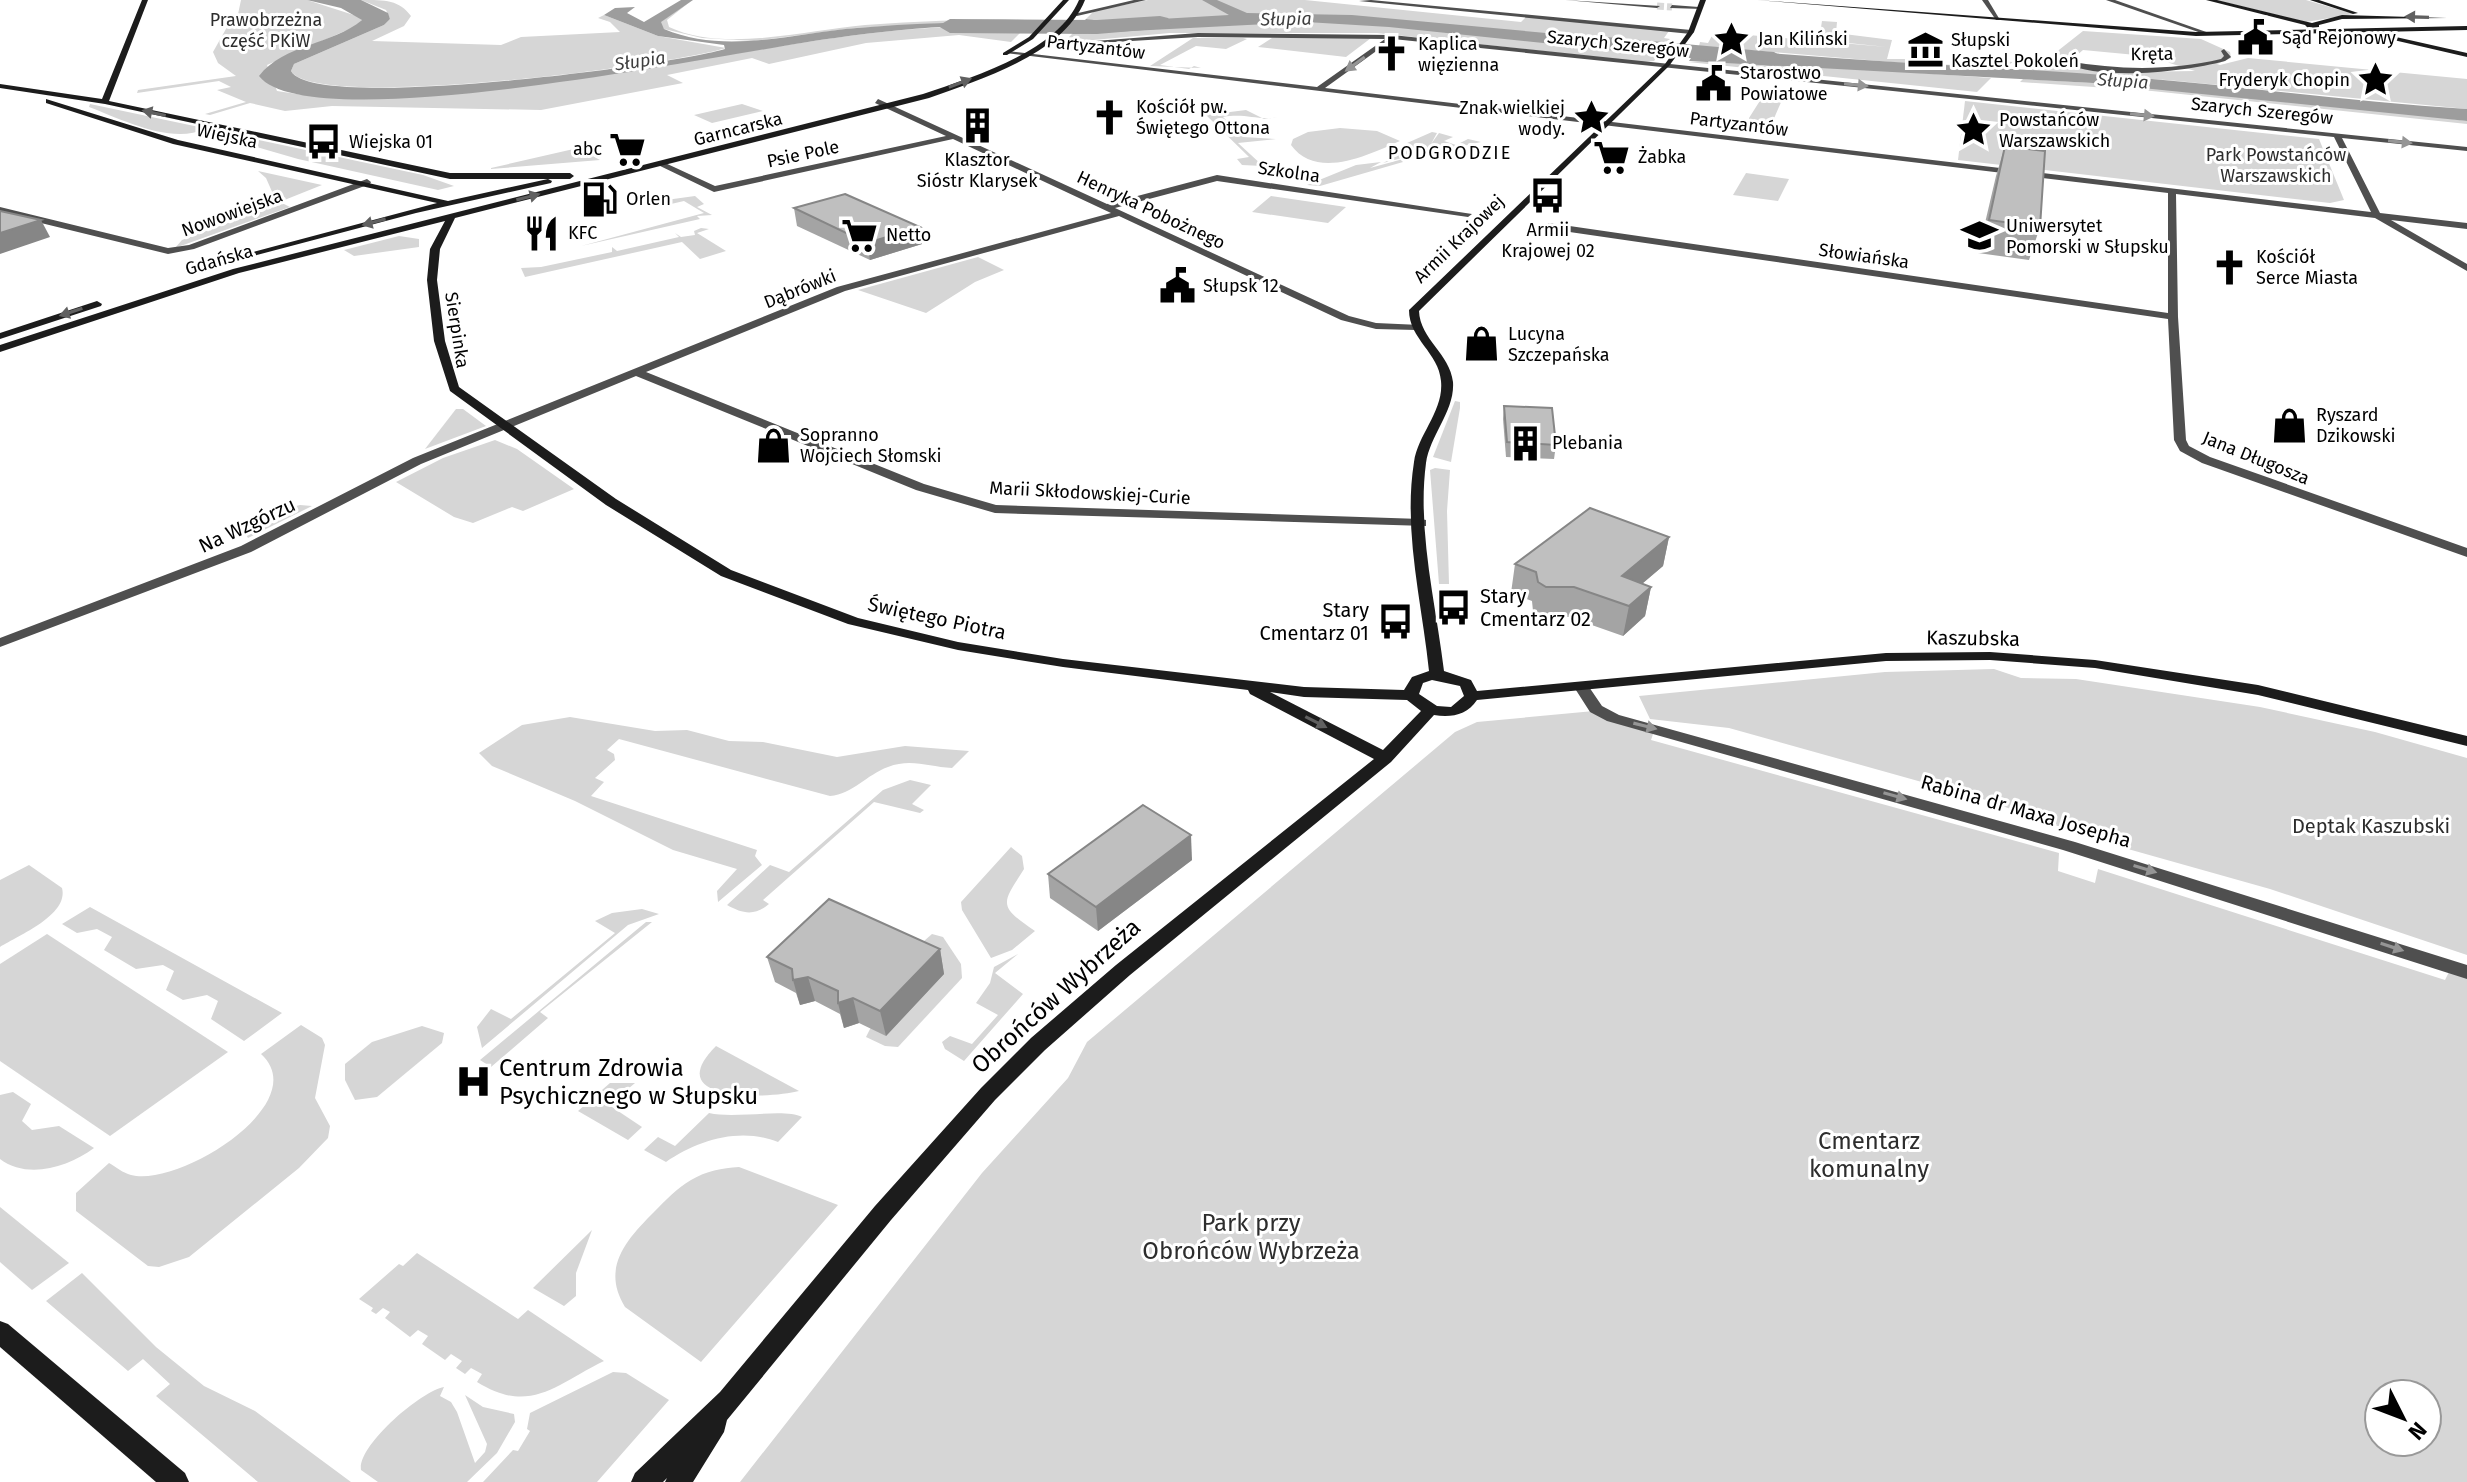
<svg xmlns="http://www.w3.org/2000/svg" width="2467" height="1482" font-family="'Fira Sans',sans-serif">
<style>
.green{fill:#d6d6d6;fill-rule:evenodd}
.water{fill:#9d9d9d}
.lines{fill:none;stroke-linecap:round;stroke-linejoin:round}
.river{fill:#9d9d9d;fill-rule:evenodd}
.street-tunnel{stroke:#d9d9d9;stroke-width:7;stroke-dasharray:7 3;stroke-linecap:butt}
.street{fill:#4f4f4f;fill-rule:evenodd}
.secondary{fill:#1c1c1c;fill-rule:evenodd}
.wall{fill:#a4a4a4}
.shaded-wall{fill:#868686}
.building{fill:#bfbfbf;stroke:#868686;stroke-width:2}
.oneway{fill:#606060}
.oneway2{fill:#959595}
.labels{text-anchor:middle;stroke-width:6;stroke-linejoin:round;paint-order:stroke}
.far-water-label{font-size:18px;font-style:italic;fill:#3e3e3e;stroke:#fff}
.far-park-label{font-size:18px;fill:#2d2d2d;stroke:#fff}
.far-poi-label{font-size:18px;fill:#000;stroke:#fff;text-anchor:start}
.far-street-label{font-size:18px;fill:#000;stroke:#fff}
.far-neighbourhood-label{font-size:18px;letter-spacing:2px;fill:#000;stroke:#fff}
.street-label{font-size:20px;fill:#000;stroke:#fff}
.poi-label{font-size:20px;fill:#000;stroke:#fff;text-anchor:start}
.park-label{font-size:20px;fill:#2d2d2d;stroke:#fff}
.near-street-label{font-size:24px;fill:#000;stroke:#fff}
.near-poi-label{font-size:24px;fill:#000;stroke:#fff;text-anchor:start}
.near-park-label{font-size:24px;fill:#2d2d2d;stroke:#fff}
</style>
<rect width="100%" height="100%" fill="#fff"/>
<g class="green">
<path d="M241,0H307L360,17L362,20L354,27L267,65L277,91C370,107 462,94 554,81C632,70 710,58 787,45C858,34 952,20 1022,31L1011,42L959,35L866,43L769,64L752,58L667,75L683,83L541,110L332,106L285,111L250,103L210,115L205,114L246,102L217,90L231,87L219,81L137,93L138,90L236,76L218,63L213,52L231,20L237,19Z"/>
<path d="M361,0C386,0 399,0 411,16L404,26L372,41L501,45L521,37L620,32L610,22L598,18L604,15L658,36L726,48C673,65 315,112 291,71L294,64L384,25L390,19L386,10Z"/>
<polygon points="1148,0 1305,0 1521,22 1526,17 1669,31 1664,38 1670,39 1654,61 1643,62 1377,33 1170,33 1093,40 1078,52 1062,49 1065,42 1088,39 1067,39 1072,34 1094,31 1101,22 1086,19 1094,11"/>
<polygon points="2216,0 2306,0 2354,14 2306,22"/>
<path d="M691,1L667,20L669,27C723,53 807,30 865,25C918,21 972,19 1025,19L855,28L754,41L702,38L664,29L660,22Z"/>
<polygon points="1822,21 1837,22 1836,33 1892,40 1887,59 1919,59 1919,64 1963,65 1966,58 2013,62 2003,69 1974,69 1699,46 1700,42 1708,43 1714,32 1887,47 1819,40"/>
<polygon points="2083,31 2201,39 2230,52 2231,58 2217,64 2220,65 2248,58 2467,79 2467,109 2167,80 2030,71 2046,58 2128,72 2195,71 2160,60 2139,63 2130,57 2136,55 2083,50 2069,62 2050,57"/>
<polygon points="1193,38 1243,38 1247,39 1226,49 1196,46 1160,65 1189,69 1194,66 1201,68 1150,66"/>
<polygon points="1272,38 1371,38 1346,57 1258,47"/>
<polygon points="1748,61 1991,78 1977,92 1688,62"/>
<path d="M2023,79C2171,86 2320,101 2467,121V124L2152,91L2020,82Z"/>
<polygon points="1768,88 1792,91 1785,93 1772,123 1750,123 1749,118"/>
<polygon points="1965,101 2319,139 2344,200 2330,203 1958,160"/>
<path d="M90,104L199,127L205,129C171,145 121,119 89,107Z"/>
<polygon points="742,104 763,111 712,123 694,115"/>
<path d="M1246,110L1264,119L1278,117C1258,121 1246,113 1223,117L1243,137L1276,139L1238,143L1263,166L1242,165L1237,159L1249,157L1206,115Z"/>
<path d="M1340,128L1377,131L1400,141C1370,154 1317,181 1291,145L1293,139L1308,132Z"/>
<polygon points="1432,132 1437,133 1431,144 1439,133 1453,137 1444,141 1456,145 1468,139 1481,142 1401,160 1403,162 1320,186 1307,185 1356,165 1381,162 1370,168 1447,147 1416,154 1414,150 1413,155 1383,163 1405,152 1407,143"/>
<polygon points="245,137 423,175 454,186 438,190 298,159 233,140"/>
<polygon points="578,148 600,160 491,169 491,168"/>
<polygon points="258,171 322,185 277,203 266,178"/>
<polygon points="1746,173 1789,179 1778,201 1733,195"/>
<polygon points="695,196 704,204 697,207 712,215 697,216 700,219 581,246 704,213 684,201 671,204 666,200"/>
<polygon points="1271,196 1346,207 1328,223 1252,212"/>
<polygon points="282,203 290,207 175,248 182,240"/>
<polygon points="701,228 709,229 697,233 726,251 700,259 682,242 525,277 521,268 541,267 612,252 612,247 617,251 679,237 675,233 681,237 695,235 694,231"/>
<polygon points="399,236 419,239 419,247 354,256 344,250"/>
<polygon points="978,257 1004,270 975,282 926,313 858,290"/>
<polygon points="1455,401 1460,402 1460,408 1451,462 1433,457"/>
<polygon points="456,409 463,409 486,426 425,449"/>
<polygon points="495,440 517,449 574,489 523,511 512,507 473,523 454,517 396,482 443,458"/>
<polygon points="1435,468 1450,470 1447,511 1449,584 1439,584 1430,470"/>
<polygon points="300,505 312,506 248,538 241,526 249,518"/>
<polygon points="1994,669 2021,678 2076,679 2260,707 2375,732 2467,758 2467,955 2270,889 2096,840 1986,800 1729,728 1650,719 1639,696 1885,672"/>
<path d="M1594,711L1654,731L1651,740L2059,853L2058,871L2095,883L2098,869L2445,980L2449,972L2467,978V1482H740L982,1173L1068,1078L1087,1042L1455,732L1477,722ZM2379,1394H2427V1442H2379Z"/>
<path d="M570,717L655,731L687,730L729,741L763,742L837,757L905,746L969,751L952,768C929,767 911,758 888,767C866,775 853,794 830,796L619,739L607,750L614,754L615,760L595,778L604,782L591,796L757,850L755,856L762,865L718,902L717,891L737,869L673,850L575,801L492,766L479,753L522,725Z"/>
<path d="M910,780L931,785L912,804L924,810L920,813L874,802L763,900L769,904C755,916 743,914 727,905L770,865L789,872L883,790Z"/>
<path d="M1011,847L1022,856L1024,869C1003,903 996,905 1035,931L1012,950L991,958L962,910L961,902Z"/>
<path d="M29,865L62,888C69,915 19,935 0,947V880Z"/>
<polygon points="90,907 282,1013 244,1041 211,1019 218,1001 207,995 183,1000 166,990 174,971 163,965 136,969 104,950 112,937 97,929 77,933 62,924"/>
<polygon points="642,909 659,914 628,925 482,1048 477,1027 491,1009 511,1019 615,933 595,921 612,913"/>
<polygon points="646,922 652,922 540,1012 548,1018 491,1067 480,1060"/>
<polygon points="47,934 228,1052 110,1136 0,1061 0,964"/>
<polygon points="932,934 943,937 961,964 962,978 898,1047 885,1046 866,1037 907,956"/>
<polygon points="1018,954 995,973 1023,994 964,1061 945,1049 942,1042 950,1036 972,1044 998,1015 976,1003 990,983 994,967"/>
<path d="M301,1025L322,1038L325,1045L315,1098L330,1126L328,1138L299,1168L189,1257L159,1267L148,1266L76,1211V1193L109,1163C116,1167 123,1173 131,1175C178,1188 315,1103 261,1054Z"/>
<polygon points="422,1026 444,1033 442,1043 377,1097 355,1100 345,1080 345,1064 372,1042"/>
<path d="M716,1046L799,1091C767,1099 659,1103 716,1046Z"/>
<polygon points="610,1083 635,1083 609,1105 642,1127 628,1140 578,1111"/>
<path d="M13,1092L31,1104L22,1121L32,1130L59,1126L94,1148C68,1167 28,1180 0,1159V1095Z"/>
<path d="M709,1113C736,1119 785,1108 802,1117L778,1142C740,1127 698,1140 666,1162L644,1150L658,1137L675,1146Z"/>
<path d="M739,1167L838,1205L701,1362L625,1307C601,1268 626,1240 654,1212C666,1200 677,1188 691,1180C706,1171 722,1168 739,1167Z"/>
<polygon points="0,1207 69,1263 32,1290 0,1262"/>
<polygon points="592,1230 576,1273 576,1296 564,1306 533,1288"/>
<path d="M417,1253L518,1319L528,1310L604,1361C555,1385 530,1415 477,1382L482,1374L471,1368L465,1374L456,1368L462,1361L451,1354L445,1360L422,1344L428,1336L418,1330L410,1337L385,1318L390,1312L383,1308L376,1314L371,1311L373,1308L359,1299L399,1264L403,1266Z"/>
<polygon points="82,1273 156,1347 204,1386 255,1411 351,1482 258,1482 156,1396 170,1384 143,1359 128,1371 46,1301"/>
<polygon points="613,1372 626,1373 669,1400 597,1482 483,1482 513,1450 518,1451 530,1431 527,1429 530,1413"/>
<path d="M444,1387L440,1396L451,1402L457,1412L475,1463L485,1452L487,1444L465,1395L483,1407L514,1414L515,1422L497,1453L467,1482H378L361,1470C357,1446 421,1391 444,1387Z"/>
</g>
<g class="water">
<path d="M307,0H361L388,13L390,19L384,25L294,64L291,71C313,113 673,65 725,49L724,45L658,36L604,15L615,8L635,7L627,13L644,22L681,0H693L661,22L664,29C725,55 794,33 857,28C916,23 975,22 1035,20L1022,31C963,21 895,30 835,38C745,49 310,142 259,76C284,44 332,45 362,20L341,8Z"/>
<polygon points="1202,0 1217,0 1247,13 1352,15 1666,44 1659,55 1389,27 1306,22 1072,34 1086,19 1109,22 1229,15"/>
<path d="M1699,46C1842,62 1985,65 2129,77C2241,86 2354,102 2467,109V121L2093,83L1689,61Z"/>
</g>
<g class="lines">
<g class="river">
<polygon points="1160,16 1168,18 1172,23 1168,28 1097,34 950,33 938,26 950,19 1097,20"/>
<polygon points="1584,35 1774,52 1786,59 1774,66 1576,47 1572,42"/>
</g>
<polyline class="street-tunnel" points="1657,6 1672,7"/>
<g class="street">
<polygon points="1134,0 1146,0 1077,16 1074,14"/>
<polygon points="1371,0 1691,30 1694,32 1691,34 1359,1"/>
<polygon points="1565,0 1660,6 1657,8"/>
<polygon points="1982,0 1988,0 2000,20 1996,20"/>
<polygon points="2106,0 2115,0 2212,34 2207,35"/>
<polygon points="1672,5 1699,7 1702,9 1670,8"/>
<path d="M1198,33L1392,35L2467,147V151L2342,138L2380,213L2467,223V229L2391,220L2467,264V271L2375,218L2176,194L2178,317L2186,440L2189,446L2210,457L2467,548V557L2202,463L2180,451L2174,440L2168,319L1549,229L1544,226L1549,223L2168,313V193L1005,53L1008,51L1317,87L1385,39L1198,37L1098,43L1095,41ZM1393,39L2334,137L2371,212L1325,88Z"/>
<path d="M2224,49L2231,57L2225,61C2183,72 2104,81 2064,63L2067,61C2119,70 2169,71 2221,59L2224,56L2221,51Z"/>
<polygon points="878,99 1107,204 1217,175 1472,214 1468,217 1217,181 1115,208 1349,316 1376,323 1420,325 1421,327 1416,330 1376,329 1341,320 1119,216 845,291 646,372 924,484 996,505 1421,519 1426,520 1426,526 995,513 916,490 636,376 421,464 251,552 0,647 0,638 241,546 413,458 837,287 1111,213 953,139 714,192 656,164 663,162 715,186 946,136 875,103"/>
<polygon points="367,179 371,182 370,184 194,249 168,254 0,213 0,207 168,248 189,245"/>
<polygon points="1582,682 1587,684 1602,706 1619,715 2075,842 2467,965 2467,979 2063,850 1607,721 1590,712 1574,687"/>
</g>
<g class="secondary">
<polygon points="142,0 148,0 109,101 450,173 570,173 574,176 570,179 548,179 552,181 551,183 416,213 242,259 242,255 437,203 173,144 46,103 46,99 178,140 448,201 548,179 450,179 105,104 0,88 0,84 102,99"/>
<polygon points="1063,0 1069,0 1033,39 1007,55 1003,55 1003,53 1029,37"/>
<path d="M1079,0H1085C1063,55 980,79 929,98L455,218L440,249L437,280L445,341L459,387L616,499L731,570L858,618L958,642L1063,659L1304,687L1404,690L1412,677L1429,671C1422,603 1403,531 1414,462C1418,434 1444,411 1441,381C1439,353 1409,339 1409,310L1665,64L1688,32L1700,0H1706L1694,32L1669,66L1419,311C1420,339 1450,354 1453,382C1455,411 1430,435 1426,463C1417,531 1436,604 1444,671L1471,680L1477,691L1886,653L1990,652L2095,660L2258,685L2467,736V746L2258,695L2095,668L1990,660L1886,661L1477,700C1467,715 1451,718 1434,715L1391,762L1130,975L1045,1050L995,1100L891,1220L727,1420L724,1432L693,1482H665L667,1478L663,1482H631L635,1473L720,1392L875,1206L981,1088L1031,1038L1116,965L1374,759L1250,694L1248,690L1063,667L958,650L848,624L721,576L606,505L450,391L434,341L427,280L430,249L445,221L239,273L0,352V345L233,269L923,94C973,77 1057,52 1079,0ZM1432,680L1460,686L1464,696L1451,707L1437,706L1419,694L1423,683ZM1270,692L1304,697L1407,700L1421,711L1383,750Z"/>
<polygon points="1757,0 2196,32 2467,26 2467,30 2196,36"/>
<polygon points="2206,0 2217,0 2312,23 2342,15 2447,18 2342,19 2319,25 2319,27 2308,28 2305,25"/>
<polygon points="2310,0 2319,0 2358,13 2353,14"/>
<polygon points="2387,35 2467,53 2467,57 2385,38"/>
<polygon points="97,301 102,304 101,306 0,339 0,333"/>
<polygon points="0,1321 8,1324 185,1473 189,1482 156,1482 0,1347"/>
</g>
</g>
<g class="wall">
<polygon points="2005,146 2040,227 2029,260 1978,253 1996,176"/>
<polygon points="794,208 920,227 922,244 870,260 797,226"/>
<polygon points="1504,406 1556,445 1554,459 1506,457 1503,419"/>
<polygon points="1669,537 1663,566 1642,584 1651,587 1645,616 1623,636 1569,617 1541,616 1533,611 1532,601 1511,593 1515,564"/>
<polygon points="1192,860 1098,931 1050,898 1048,874"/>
<polygon points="940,949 944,974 886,1036 859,1023 844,1028 840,1014 815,1001 800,1005 796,993 775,982 767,957"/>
</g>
<g class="shaded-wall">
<polygon points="41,220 50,237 0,254 0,233"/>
<polygon points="920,227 922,244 870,260 867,243"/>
<polygon points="1669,537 1663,566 1619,603 1622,576"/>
<polygon points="1651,587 1645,616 1623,636 1629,606"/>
<polygon points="1191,835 1192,860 1098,931 1096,907"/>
<polygon points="940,949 944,974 886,1036 880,1011"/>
<polygon points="808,977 815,1001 800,1005 793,980"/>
<polygon points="853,998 859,1023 844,1028 838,1003"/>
</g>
<g class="building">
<polygon points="2005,146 2045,151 2040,227 1989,220"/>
<polygon points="845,194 920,227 867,243 794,208"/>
<polygon points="0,211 41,220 0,233"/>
<polygon points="1504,406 1552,408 1556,445 1507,442"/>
<polygon points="1590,508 1669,537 1622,576 1651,587 1629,606 1574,587 1546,587 1538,582 1536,572 1515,564"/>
<polygon points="1143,805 1191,835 1096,907 1048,874"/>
<polygon points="829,899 940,949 880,1011 853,998 838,1003 838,991 808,977 793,980 792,969 767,957"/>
</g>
<defs><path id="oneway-solid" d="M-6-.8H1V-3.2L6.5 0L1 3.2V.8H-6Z" transform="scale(2)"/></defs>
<g class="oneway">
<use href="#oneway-solid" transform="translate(2417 17) rotate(-178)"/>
<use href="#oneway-solid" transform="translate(960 83) rotate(-21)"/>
<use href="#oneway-solid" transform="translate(154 113) rotate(-168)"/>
<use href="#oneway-solid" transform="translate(528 197) rotate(-14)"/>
<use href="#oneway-solid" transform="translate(374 222) rotate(165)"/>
<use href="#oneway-solid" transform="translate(71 312) rotate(162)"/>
<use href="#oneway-solid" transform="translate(1316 722) rotate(27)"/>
</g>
<g class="oneway2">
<use href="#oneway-solid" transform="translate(1355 64) rotate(144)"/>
<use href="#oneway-solid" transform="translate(1856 85) rotate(6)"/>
<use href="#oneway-solid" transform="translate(2142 115) rotate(6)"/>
<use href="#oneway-solid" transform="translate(2400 142) rotate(6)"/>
<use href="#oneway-solid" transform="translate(1645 726) rotate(14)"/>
<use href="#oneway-solid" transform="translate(1895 796) rotate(16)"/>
<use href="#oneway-solid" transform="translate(2145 869) rotate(17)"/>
<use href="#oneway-solid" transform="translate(2392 947) rotate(18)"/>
</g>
<defs>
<symbol id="civic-bare" viewBox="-9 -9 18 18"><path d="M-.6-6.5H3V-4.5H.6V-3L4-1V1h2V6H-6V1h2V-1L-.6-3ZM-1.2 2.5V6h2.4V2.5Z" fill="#000" stroke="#fff" stroke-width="2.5" paint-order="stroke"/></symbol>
<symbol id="sight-bare" viewBox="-9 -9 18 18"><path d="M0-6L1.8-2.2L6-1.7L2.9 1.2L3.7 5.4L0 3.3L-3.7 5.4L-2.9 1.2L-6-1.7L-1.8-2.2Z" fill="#000" stroke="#fff" stroke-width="2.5" paint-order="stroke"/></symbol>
<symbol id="museum-bare" viewBox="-9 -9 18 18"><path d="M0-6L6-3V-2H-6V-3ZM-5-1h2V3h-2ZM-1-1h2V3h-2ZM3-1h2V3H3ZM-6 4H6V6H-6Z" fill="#000" stroke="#fff" stroke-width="2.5" paint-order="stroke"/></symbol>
<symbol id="church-bare" viewBox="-9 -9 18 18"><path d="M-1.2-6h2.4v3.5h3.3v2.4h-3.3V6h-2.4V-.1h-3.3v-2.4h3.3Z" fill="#000" stroke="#fff" stroke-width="2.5" paint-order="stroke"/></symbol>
<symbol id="building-bare" viewBox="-9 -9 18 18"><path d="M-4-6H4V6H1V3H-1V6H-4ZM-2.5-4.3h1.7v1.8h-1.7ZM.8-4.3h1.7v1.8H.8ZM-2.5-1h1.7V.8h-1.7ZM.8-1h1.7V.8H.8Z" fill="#000" stroke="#fff" stroke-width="2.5" paint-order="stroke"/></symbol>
<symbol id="bus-bare" viewBox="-9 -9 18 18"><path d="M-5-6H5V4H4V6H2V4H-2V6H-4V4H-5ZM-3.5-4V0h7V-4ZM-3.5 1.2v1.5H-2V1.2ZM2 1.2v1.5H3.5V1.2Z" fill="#000" stroke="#fff" stroke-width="2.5" paint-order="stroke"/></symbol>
<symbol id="supermarket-bare" viewBox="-9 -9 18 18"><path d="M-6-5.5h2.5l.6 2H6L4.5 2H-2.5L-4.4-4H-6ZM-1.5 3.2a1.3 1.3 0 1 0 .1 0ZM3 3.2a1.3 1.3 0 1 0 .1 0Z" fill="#000" stroke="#fff" stroke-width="2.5" paint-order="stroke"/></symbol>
<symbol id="fuel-bare" viewBox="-9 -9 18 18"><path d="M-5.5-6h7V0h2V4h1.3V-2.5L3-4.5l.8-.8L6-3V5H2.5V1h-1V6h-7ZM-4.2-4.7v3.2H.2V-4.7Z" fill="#000" stroke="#fff" stroke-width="2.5" paint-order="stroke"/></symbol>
<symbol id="restaurant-bare" viewBox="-9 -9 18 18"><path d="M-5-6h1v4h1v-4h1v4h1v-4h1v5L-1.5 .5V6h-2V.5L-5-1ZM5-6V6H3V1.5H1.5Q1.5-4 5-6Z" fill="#000" stroke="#fff" stroke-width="2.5" paint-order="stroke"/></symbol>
<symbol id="university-bare" viewBox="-9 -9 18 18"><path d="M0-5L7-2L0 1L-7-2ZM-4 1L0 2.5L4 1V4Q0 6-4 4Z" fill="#000" stroke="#fff" stroke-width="2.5" paint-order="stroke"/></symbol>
<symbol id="shop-bare" viewBox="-9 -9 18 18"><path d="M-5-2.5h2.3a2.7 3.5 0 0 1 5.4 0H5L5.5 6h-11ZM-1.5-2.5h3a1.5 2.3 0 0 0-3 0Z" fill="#000" stroke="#fff" stroke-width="2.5" paint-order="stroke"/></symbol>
<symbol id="hospital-bare" viewBox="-9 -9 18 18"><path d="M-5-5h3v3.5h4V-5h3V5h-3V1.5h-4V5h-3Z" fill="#000" stroke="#fff" stroke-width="2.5" paint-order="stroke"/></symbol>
</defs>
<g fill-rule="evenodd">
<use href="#civic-bare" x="2230" y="12" width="51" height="51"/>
<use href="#sight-bare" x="1706" y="14" width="51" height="51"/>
<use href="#museum-bare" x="1900" y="24" width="51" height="51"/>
<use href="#church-bare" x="1366" y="28" width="51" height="51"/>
<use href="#sight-bare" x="2350" y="54" width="51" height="51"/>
<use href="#civic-bare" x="1688" y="58" width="51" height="51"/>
<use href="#church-bare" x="1084" y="92" width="51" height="51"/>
<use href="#sight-bare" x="1566" y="92" width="51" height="51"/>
<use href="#building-bare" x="952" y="100" width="51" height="51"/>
<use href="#sight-bare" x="1948" y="104" width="51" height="51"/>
<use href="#bus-bare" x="298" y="116" width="51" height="51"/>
<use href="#supermarket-bare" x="602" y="124" width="51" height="51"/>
<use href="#supermarket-bare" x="1586" y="132" width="51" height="51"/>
<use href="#bus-bare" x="1522" y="170" width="51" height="51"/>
<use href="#fuel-bare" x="574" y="174" width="51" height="51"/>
<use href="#restaurant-bare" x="516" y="208" width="51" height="51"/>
<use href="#supermarket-bare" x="834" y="210" width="51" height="51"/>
<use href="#university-bare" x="1954" y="210" width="51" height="51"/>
<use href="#church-bare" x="2204" y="242" width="51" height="51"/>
<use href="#civic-bare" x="1152" y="260" width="51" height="51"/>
<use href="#shop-bare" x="1456" y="318" width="51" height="51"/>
<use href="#shop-bare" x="2264" y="400" width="51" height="51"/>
<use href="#building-bare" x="1500" y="418" width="51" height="51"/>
<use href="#shop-bare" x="748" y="420" width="51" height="51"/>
<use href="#bus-bare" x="1428" y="582" width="51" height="51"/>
<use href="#bus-bare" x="1370" y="596" width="51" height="51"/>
<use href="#hospital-bare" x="448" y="1056" width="51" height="51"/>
</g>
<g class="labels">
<g class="far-water-label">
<text transform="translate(1286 19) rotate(-1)" y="6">Słupia</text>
<text transform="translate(640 61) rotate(-8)" y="6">Słupia</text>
<text transform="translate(2123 81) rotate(4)" y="6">Słupia</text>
</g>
<g class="far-park-label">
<text x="266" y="26">Prawobrzeżna<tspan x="266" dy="21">część PKiW</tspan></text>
<text x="2276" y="161">Park Powstańców<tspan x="2276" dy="21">Warszawskich</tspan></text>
</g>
<g class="far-poi-label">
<text x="2282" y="44">Sąd Rejonowy</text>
<text x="1758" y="45">Jan Kiliński</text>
<text x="1951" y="46">Słupski<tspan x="1951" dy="21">Kasztel Pokoleń</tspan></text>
<text x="1418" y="50">Kaplica<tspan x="1418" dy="21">więzienna</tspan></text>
<text x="1740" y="79">Starostwo<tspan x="1740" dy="21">Powiatowe</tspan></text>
<text x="2350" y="86" text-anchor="end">Fryderyk Chopin</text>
<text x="1136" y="113">Kościół pw.<tspan x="1136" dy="21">Świętego Ottona</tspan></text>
<text x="1565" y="114" text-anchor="end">Znak wielkiej<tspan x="1565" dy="21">wody.</tspan></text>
<text x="1999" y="126">Powstańców<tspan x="1999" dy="21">Warszawskich</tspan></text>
<text x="349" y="148">Wiejska 01</text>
<text x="602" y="155" text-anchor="end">abc</text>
<text x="1638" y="163">Żabka</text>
<text x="977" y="166" text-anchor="middle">Klasztor<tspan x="977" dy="21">Sióstr Klarysek</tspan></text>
<text x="626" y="205">Orlen</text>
<text x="2006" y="232">Uniwersytet<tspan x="2006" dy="21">Pomorski w Słupsku</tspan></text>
<text x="1548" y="236" text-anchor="middle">Armii<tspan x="1548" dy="21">Krajowej 02</tspan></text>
<text x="568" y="239">KFC</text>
<text x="886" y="241">Netto</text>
<text x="2256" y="263">Kościół<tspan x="2256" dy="21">Serce Miasta</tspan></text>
<text x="1203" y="292">Słupsk 12</text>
<text x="1508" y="340">Lucyna<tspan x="1508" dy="21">Szczepańska</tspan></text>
<text x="2316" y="421">Ryszard<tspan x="2316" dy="21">Dzikowski</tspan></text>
<text x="800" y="441">Sopranno<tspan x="800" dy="21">Wojciech Słomski</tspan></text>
<text x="1552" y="449">Plebania</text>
</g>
<g class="far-street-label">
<text transform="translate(1618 44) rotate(6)" y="6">Szarych Szeregów</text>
<text transform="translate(1096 47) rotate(7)" y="6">Partyzantów</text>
<text transform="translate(2152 54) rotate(-1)" y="6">Kręta</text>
<text transform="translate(2262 111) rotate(6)" y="6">Szarych Szeregów</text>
<text transform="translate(1739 124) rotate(7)" y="6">Partyzantów</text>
<text transform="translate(738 129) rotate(-14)" y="6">Garncarska</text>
<text transform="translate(227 136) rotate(12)" y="6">Wiejska</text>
<text transform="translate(803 154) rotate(-12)" y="6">Psie Pole</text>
<text transform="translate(1289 172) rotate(8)" y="6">Szkolna</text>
<text transform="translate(1151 210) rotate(25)" y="6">Henryka Pobożnego</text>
<text transform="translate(232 213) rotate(-20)" y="6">Nowowiejska</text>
<text transform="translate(1459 239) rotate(-44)" y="6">Armii Krajowej</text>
<text transform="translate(1864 256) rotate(8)" y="6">Słowiańska</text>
<text transform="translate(219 260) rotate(-16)" y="6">Gdańska</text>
<text transform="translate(800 289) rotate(-22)" y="6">Dąbrówki</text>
<text transform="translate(457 330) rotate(81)" y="6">Sierpinka</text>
<text transform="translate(2256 458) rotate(22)" y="6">Jana Długosza</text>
<text transform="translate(1090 493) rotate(3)" y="6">Marii Skłodowskiej-Curie</text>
</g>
<g class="far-neighbourhood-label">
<text x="1450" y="159">PODGRODZIE</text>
</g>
<g class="street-label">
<text transform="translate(247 525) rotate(-25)" y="7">Na Wzgórzu</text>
<text transform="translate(937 618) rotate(12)" y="7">Świętego Piotra</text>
<text transform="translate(1973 638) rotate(1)" y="7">Kaszubska</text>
<text transform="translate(2026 811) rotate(16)" y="7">Rabina dr Maxa Josepha</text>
</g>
<g class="poi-label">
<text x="1480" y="603">Stary<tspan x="1480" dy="23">Cmentarz 02</tspan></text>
<text x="1369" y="617" text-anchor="end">Stary<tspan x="1369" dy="23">Cmentarz 01</tspan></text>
</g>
<g class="park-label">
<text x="2371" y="833">Deptak Kaszubski</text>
</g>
<g class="near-street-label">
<text transform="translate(1056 996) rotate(-42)" y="8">Obrońców Wybrzeża</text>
</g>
<g class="near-poi-label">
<text x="499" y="1076">Centrum Zdrowia<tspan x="499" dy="28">Psychicznego w Słupsku</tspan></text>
</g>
<g class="near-park-label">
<text x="1869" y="1149">Cmentarz<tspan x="1869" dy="28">komunalny</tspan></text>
<text x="1251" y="1231">Park przy<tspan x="1251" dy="28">Obrońców Wybrzeża</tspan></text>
</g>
</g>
<g transform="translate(2403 1418) rotate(132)"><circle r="38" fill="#ffffff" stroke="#999999" stroke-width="2"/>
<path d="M0-6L14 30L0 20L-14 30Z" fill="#000000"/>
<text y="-12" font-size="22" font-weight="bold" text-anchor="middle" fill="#000000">N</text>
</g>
</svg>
